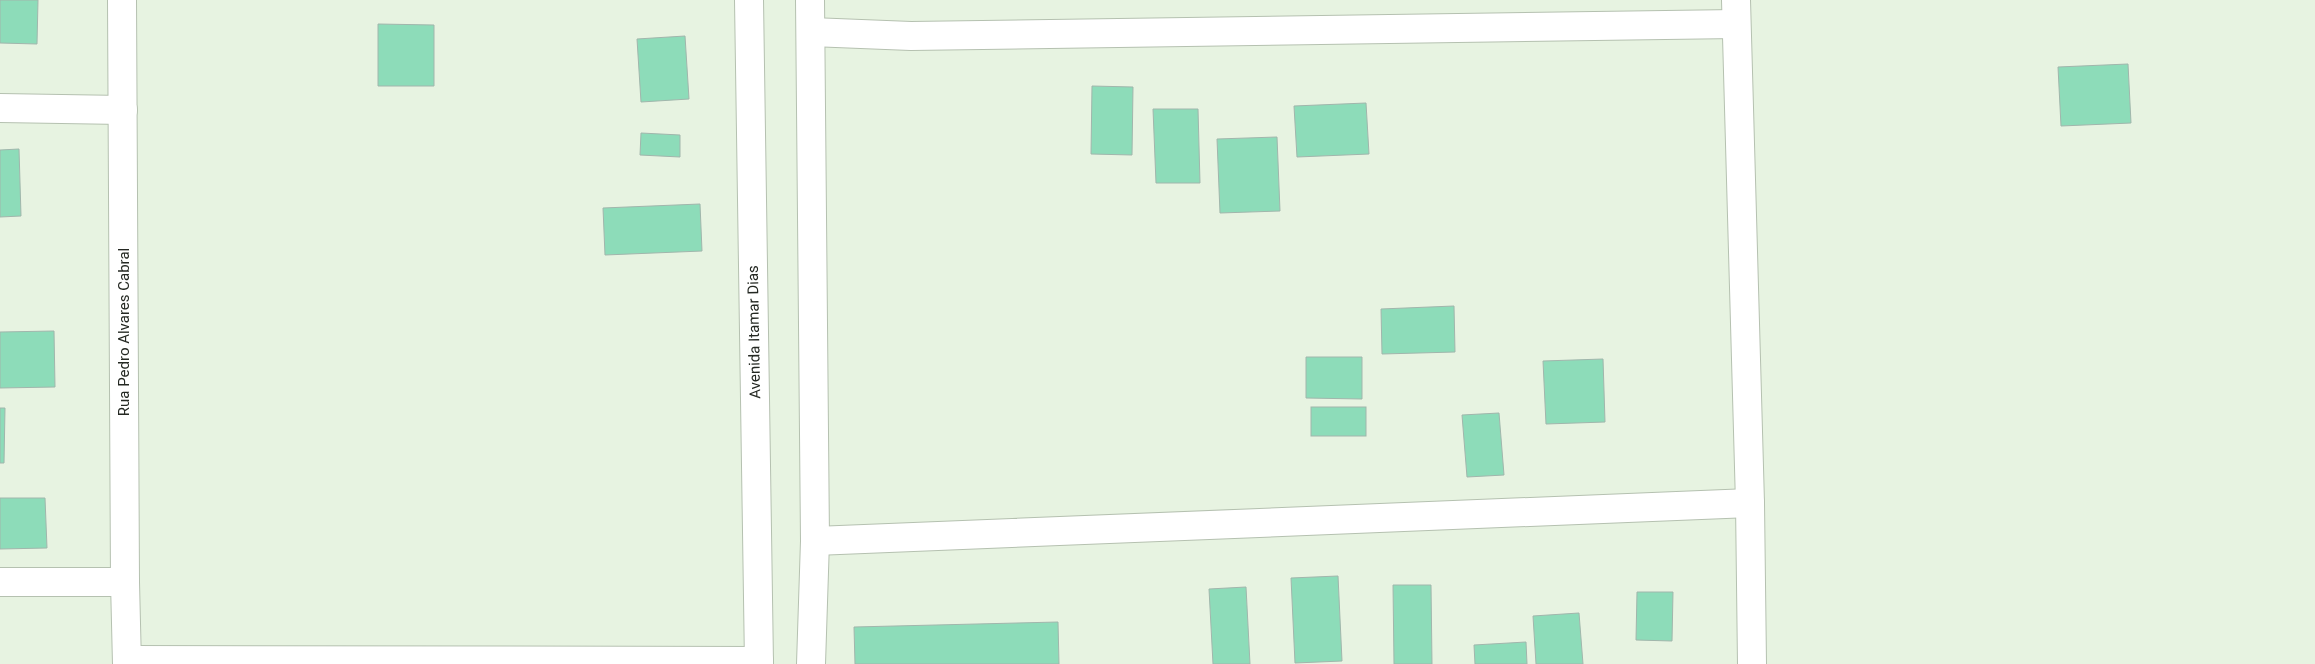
<svg xmlns="http://www.w3.org/2000/svg" width="2315" height="664" font-family="Roboto,sans-serif">
<style>
.building{fill:#8ddcb9;stroke:#a1b6ac}
.lines{fill:none;stroke-linecap:round;stroke-linejoin:round}
.minor-casing{stroke:#b5c1b0;stroke-width:30}
.minor{stroke:#fff;stroke-width:28}
.labels{text-anchor:middle;stroke-width:4;stroke-linejoin:round;paint-order:stroke}
.street-label{font-size:15px;fill:#242822;stroke:#fff}
</style>
<rect width="100%" height="100%" fill="#e7f3e1"/>
<g class="building">
<polygon points="0,0 38,0 37,44 0,43"/>
<polygon points="378,24 434,25 434,86 378,86"/>
<polygon points="685,36 689,99 641,102 637,39"/>
<polygon points="2128,64 2131,123 2061,126 2058,67"/>
<polygon points="1092,86 1133,87 1132,155 1091,154"/>
<polygon points="1366,103 1369,154 1297,157 1294,106"/>
<polygon points="1153,109 1198,109 1200,183 1156,183"/>
<polygon points="641,133 680,135 680,157 640,155"/>
<polygon points="1277,137 1280,211 1220,213 1217,139"/>
<polygon points="19,149 21,216 0,217 0,150"/>
<polygon points="700,204 702,251 605,255 603,208"/>
<polygon points="1454,306 1455,352 1382,354 1381,309"/>
<polygon points="54,331 55,387 0,388 0,332"/>
<polygon points="1306,357 1362,357 1362,399 1306,398"/>
<polygon points="1603,359 1605,422 1546,424 1543,361"/>
<rect x="1311" y="407" width="55" height="29"/>
<polygon points="0,408 5,408 4,463 0,463"/>
<polygon points="1499,413 1504,475 1467,477 1462,415"/>
<polygon points="0,498 45,498 47,548 0,549"/>
<polygon points="1338,576 1342,661 1295,663 1291,578"/>
<polygon points="1393,585 1431,585 1432,664 1394,664"/>
<polygon points="1246,587 1250,664 1213,664 1209,589"/>
<polygon points="1637,592 1673,592 1672,641 1636,640"/>
<polygon points="1579,613 1583,664 1536,664 1533,616"/>
<polygon points="1058,622 1059,664 855,664 854,627"/>
<polygon points="1526,642 1527,664 1475,664 1474,645"/>
</g>
<g class="lines">
<defs>
<g id="minor">
<polyline points="122,0 125,582 127,664"/>
<polyline points="749,0 759,664"/>
<polyline points="810,0 815,541 811,664"/>
<polyline points="1736,0 1750,503 1752,664"/>
<polyline points="811,32 911,36 1736,24"/>
<polyline points="0,108 123,110"/>
<polyline points="815,541 1750,503"/>
<polyline points="0,582 125,582"/>
<polyline points="127,660 759,661"/>
</g>
</defs>
<use href="#minor" class="minor-casing"/>
<use href="#minor" class="minor"/>
</g>
<g class="labels">
<g class="street-label">
<text transform="translate(124 332) rotate(-90)" y="5">Rua Pedro Alvares Cabral</text>
<text transform="translate(754 332) rotate(-91)" y="5">Avenida Itamar Dias</text>
</g>
</g>
</svg>
